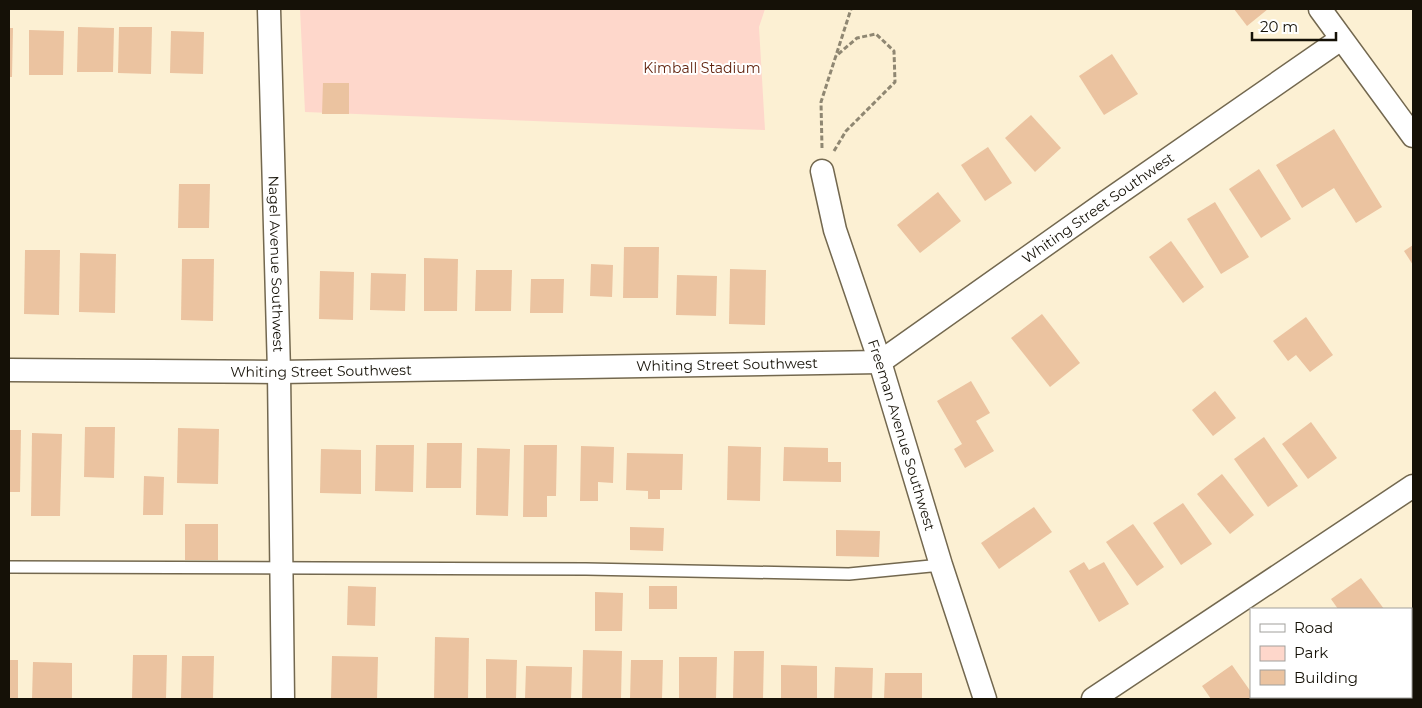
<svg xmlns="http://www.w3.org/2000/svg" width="1422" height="708" font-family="Montserrat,sans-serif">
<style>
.green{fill:#fed7cb}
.building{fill:#ebc3a0}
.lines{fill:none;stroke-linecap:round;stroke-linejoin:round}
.service-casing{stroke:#73684f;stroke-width:14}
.minor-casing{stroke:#73684f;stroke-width:25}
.path{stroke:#8f8772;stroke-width:3;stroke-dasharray:5 2.5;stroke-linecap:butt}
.service{stroke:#fff;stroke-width:11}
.minor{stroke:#fff;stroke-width:22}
.labels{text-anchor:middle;stroke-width:4;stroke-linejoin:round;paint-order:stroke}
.park-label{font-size:14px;fill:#62240f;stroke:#fff}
.street-label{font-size:14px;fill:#151107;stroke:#fff}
</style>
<rect width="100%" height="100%" fill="#fcf0d3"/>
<polygon class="green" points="300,9 765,9 759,27 765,130 305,112"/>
<g class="building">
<polygon points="1234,9 1268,9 1247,26"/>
<polygon points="78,27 114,28 113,72 77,72"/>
<polygon points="119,27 152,27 151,74 118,73"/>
<polygon points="9,28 13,28 12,77 9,77"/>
<polygon points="29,30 64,31 63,75 29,75"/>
<polygon points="171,31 204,32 203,74 170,73"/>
<polygon points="1112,54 1138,94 1104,115 1079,76"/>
<polygon points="323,83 349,83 349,114 322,114"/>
<polygon points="1031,115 1061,148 1035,172 1005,138"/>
<polygon points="1334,129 1382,207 1356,223 1334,188 1302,208 1276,165"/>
<polygon points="988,147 1012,183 985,201 961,165"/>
<polygon points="1259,169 1291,219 1261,238 1229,189"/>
<polygon points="179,184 210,184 209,228 178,228"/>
<polygon points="938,192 961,221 920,253 897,225"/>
<polygon points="1215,202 1249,257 1221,274 1187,219"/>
<polygon points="1171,241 1204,287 1183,303 1149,257"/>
<polygon points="1413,245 1413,265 1404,251"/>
<polygon points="624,247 659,247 658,298 623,298"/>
<polygon points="25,250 60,250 59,315 24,314"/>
<polygon points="80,253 116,254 115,313 79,312"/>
<polygon points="424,258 458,259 457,311 424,311"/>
<polygon points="182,259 214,259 213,321 181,320"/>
<polygon points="591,264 613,265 612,297 590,296"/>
<polygon points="730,269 766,270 765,325 729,324"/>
<polygon points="476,270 512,270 511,311 475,311"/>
<polygon points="320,271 354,272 353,320 319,319"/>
<polygon points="371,273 406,274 405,311 370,310"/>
<polygon points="677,275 717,276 716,316 676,315"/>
<polygon points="531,279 564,279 563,313 530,313"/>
<polygon points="1042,314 1080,363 1050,387 1011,338"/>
<polygon points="1306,317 1333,355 1310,372 1296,355 1288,361 1273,341"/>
<polygon points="971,381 990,413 976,421 994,451 965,468 954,449 962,444 937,401"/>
<polygon points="1215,391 1236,418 1213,436 1192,410"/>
<polygon points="1311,422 1337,458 1308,479 1282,444"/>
<polygon points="85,427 115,427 114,478 84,477"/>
<polygon points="178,428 219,429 218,484 177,483"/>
<polygon points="9,430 21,430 20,492 9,492"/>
<polygon points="32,433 62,434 60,516 31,516"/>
<polygon points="1264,437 1298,486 1268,507 1234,459"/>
<polygon points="427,443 462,443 461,488 426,488"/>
<polygon points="376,445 414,445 413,492 375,491"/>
<polygon points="524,445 557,445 556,496 547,496 547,517 523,517"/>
<polygon points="581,446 614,447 613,483 598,482 598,501 580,501"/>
<polygon points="728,446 761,447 760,501 727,500"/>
<polygon points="784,447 828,448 828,462 841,462 841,482 783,481"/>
<polygon points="477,448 510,449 508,516 476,515"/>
<polygon points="321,449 361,450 361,494 320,493"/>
<polygon points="627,453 683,454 682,490 660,490 660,499 648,499 648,491 626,490"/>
<polygon points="1222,474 1254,515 1230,534 1197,494"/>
<polygon points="144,476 164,477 163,515 143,515"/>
<polygon points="1183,503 1212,544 1181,565 1153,523"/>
<polygon points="1034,507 1052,532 999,569 981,543"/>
<rect x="185" y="524" width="33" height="36"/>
<polygon points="1133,524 1164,567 1137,586 1106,542"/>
<polygon points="630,527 664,528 663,551 630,550"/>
<polygon points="836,530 880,531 879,557 836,556"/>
<polygon points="1084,562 1089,570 1104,562 1129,604 1099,622 1069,571"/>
<polygon points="1361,578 1384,609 1338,609 1331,599"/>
<polygon points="348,586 376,587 375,626 347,625"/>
<rect x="649" y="586" width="28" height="23"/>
<polygon points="595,592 623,593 622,631 595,631"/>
<polygon points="435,637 469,638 468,699 434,699"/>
<polygon points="583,650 622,651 621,699 582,699"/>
<polygon points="734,651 764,651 763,699 733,699"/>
<polygon points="133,655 167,655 166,699 132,699"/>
<polygon points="182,656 214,656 213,699 181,699"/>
<polygon points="332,656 378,657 377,699 331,699"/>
<polygon points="679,657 717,657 716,699 679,699"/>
<polygon points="486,659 517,660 516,699 486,699"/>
<rect x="9" y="660" width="9" height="39"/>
<polygon points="631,660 663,660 662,699 630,699"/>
<polygon points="33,662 72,663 72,699 32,699"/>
<polygon points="781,665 817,666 817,699 781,699"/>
<polygon points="1232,665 1251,692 1251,697 1254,697 1256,699 1211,699 1202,686"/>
<polygon points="526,666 572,667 571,699 525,699"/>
<polygon points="835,667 873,668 872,699 834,699"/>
<polygon points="885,673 922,673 922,699 884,699"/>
</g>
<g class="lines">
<defs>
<polyline id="service" points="9,567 586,569 849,574 941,565"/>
<g id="minor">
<path id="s1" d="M269,9L279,372L283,699"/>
<polyline points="1320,9 1413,136"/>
<path id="s2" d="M822,171L835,230L880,362L941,565L985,699"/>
<path id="s3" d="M9,370L279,372L880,362L1106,202L1341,39"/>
<polyline points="1093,699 1413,486"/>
</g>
</defs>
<use href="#service" class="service-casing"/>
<use href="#minor" class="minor-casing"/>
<g class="path">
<polyline points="822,148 821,102 851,9"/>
<polyline points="834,151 846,131 895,82 894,51 876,34 857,38 836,56"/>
</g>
<use href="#service" class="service"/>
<use href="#minor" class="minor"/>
</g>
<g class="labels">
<g class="park-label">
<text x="702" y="73">Kimball Stadium</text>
</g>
<g class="street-label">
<text dy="5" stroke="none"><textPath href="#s3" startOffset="1138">Whiting Street Southwest</textPath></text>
<text dy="5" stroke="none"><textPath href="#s1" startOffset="255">Nagel Avenue Southwest</textPath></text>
<text dy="5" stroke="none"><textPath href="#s3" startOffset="718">Whiting Street Southwest</textPath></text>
<text dy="5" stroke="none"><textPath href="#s3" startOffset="312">Whiting Street Southwest</textPath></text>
<text dy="5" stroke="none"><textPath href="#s2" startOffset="276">Freeman Avenue Southwest</textPath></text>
</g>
</g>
<rect width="1422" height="708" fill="none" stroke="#151107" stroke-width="20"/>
<rect x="1250" y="608" width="162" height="90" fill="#ffffff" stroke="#a1a09c"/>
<rect x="1260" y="624" width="25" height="8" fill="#ffffff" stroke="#a1a09c"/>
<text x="1294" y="633" font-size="15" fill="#151107">Road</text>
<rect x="1260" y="646" width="25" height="15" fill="#fed7cb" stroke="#a1a09c"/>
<text x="1294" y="658" font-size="15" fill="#151107">Park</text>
<rect x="1260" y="670" width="25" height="15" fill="#ebc3a0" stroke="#a1a09c"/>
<text x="1294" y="683" font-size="15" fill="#151107">Building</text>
<path d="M1252 32v8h84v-8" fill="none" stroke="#151107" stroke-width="2.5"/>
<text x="1260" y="32" font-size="15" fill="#151107" stroke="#ffffff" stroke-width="4" paint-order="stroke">20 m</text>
</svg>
